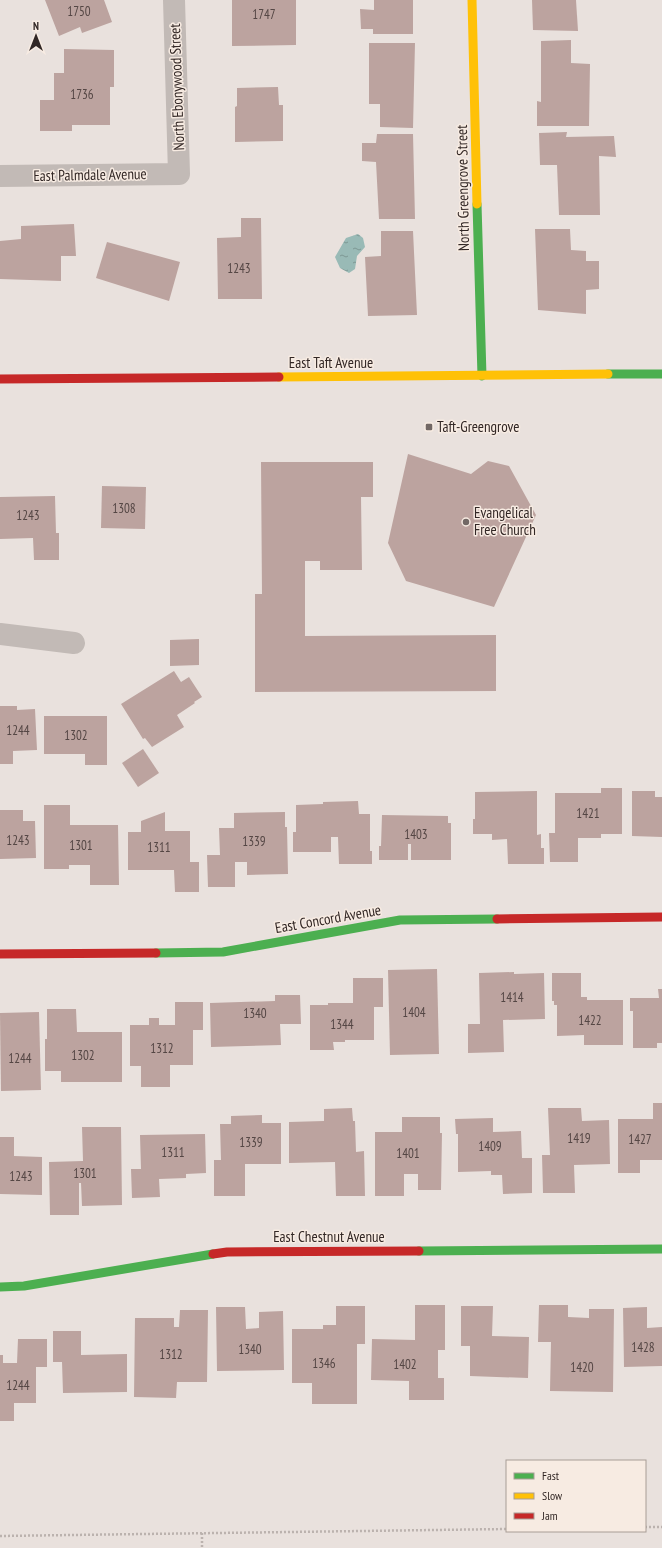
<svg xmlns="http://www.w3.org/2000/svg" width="662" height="1548" font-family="'PT Sans Narrow',sans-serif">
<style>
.water{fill:url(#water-ripples)}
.building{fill:#bca39f}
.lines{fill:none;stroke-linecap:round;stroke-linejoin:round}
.path{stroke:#bbb2ae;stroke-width:2.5;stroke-dasharray:2 2;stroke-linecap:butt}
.street{stroke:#c2bab6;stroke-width:22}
.fast{stroke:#4caf50;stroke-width:9}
.slow{stroke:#ffc107;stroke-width:9}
.jam{stroke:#c62828;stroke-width:9}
.poi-dot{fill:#726865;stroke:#f7ebe2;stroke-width:1.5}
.labels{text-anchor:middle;stroke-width:3;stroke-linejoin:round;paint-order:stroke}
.number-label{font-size:13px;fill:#544644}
.street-label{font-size:15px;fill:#322725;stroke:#f7ebe2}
.poi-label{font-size:15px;fill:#322725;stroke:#f7ebe2;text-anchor:start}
</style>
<defs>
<pattern id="water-ripples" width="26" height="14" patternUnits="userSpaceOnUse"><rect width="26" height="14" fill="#99bab6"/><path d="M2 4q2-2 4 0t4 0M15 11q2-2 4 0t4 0" fill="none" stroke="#7d9794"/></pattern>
</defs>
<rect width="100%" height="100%" fill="#e9e1dd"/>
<polygon class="water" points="358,234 363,238 365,247 357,256 355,269 349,273 340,268 335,257 346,238"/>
<g class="building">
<polygon points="45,0 104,0 112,22 82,33 80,27 59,36"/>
<polygon points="232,0 296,0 296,45 232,46"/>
<polygon points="374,0 413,0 413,34 373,34 373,29 361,29 360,9 374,10"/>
<polygon points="532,0 576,0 578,31 533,30"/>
<polygon points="571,40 571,63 590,64 589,126 537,126 537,101 541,102 541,41"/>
<polygon points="369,43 415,43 413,128 380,127 380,104 369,104"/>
<polygon points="64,49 114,50 114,87 110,87 110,125 72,125 72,131 40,131 40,100 54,100 54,73 64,73"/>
<polygon points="278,87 279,105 283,105 283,141 235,142 235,107 237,106 237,88"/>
<polygon points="567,132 566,137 614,136 616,157 599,156 600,215 559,215 557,165 540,165 539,133"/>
<polygon points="377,134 413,134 415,219 379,219 376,162 362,161 362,143 376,143"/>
<polygon points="241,218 261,218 262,299 218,299 217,238 241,237"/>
<polygon points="74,224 76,256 61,256 61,281 0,279 0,241 21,239 21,226"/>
<polygon points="535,229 570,229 571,250 586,251 586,261 599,261 599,289 586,290 586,314 538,310"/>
<polygon points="381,231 413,231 417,315 368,316 365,257 381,256"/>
<polygon points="107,242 180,262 169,301 96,278"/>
<polygon points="408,454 471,474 488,461 509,466 536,515 494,607 406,581 388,543"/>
<polygon points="261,462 373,462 373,497 361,497 362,570 320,570 320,561 305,561 305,636 496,635 496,691 255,692 255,594 262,594"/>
<polygon points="102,486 146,487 145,529 101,528"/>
<polygon points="55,496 56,533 59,533 59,560 34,560 33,538 0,539 0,497"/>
<polygon points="199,639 199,665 170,666 170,640"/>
<polygon points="174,671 181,682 189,677 202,697 194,702 195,703 177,715 184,727 152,747 145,738 143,739 121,704"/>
<polygon points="0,706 17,706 17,710 35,709 37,750 13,751 13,764 0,764"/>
<polygon points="44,716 107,716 107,765 85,765 85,754 44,754"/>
<polygon points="143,749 159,773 138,787 122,763"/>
<polygon points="601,788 622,788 622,834 601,834 601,838 578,838 578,862 550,862 549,833 555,833 555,793 601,793"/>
<polygon points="537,791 537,835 541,834 541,848 544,848 544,864 508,864 507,839 492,840 492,834 473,834 473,819 475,819 475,792"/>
<polygon points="632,791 655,791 655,797 662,797 662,837 632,836"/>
<polygon points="358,801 359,814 370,814 370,851 372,851 372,864 339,864 338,837 331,837 331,852 293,852 293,832 296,832 296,805 323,804 323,802"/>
<polygon points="44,805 70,805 70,825 118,825 119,885 90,885 90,865 69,865 69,869 44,869"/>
<polygon points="0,810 23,810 23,821 35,821 36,858 0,859"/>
<polygon points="165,812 165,831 190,831 190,862 199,862 199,892 175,892 174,870 128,870 128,832 141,832 141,821"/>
<polygon points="285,812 285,827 287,827 288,874 247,875 247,862 235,862 235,887 208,887 207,855 220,855 219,828 234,828 234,813"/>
<polygon points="382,815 448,816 448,823 451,823 451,860 411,860 411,844 408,844 408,860 379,860 379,846 381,846"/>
<polygon points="437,969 439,1054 390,1055 388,970"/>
<polygon points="514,972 514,974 544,973 545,1019 503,1020 504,1052 468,1053 468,1024 480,1024 479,973"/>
<polygon points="552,973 581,973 581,997 587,997 587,1000 623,1000 623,1045 584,1045 584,1035 557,1036 557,1005 554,1005 554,1001 552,1001"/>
<polygon points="353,978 383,978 383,1007 374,1007 374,1040 345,1040 345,1042 333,1042 334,1050 310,1050 310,1005 328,1005 328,1003 353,1003"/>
<polygon points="658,989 662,989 662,1043 657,1043 657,1048 633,1048 633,1011 630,1011 630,998 659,998"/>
<polygon points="275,995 300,995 301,1024 280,1024 281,1045 211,1047 210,1003 275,1001"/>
<polygon points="175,1002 203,1002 203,1030 193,1030 193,1065 170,1065 170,1087 141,1087 141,1066 130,1066 130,1025 149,1025 149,1018 159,1018 159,1025 175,1025"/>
<polygon points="47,1009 76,1009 77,1032 122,1032 122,1082 61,1082 61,1071 45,1071 45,1039 47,1039"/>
<polygon points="39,1012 41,1090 1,1091 0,1013"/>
<polygon points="653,1103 662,1103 662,1160 640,1160 640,1173 618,1173 618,1119 653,1119"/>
<polygon points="352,1108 353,1121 355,1121 356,1152 364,1151 365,1196 336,1196 335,1162 289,1163 289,1122 324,1121 324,1109"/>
<polygon points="548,1108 581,1108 582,1121 609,1120 610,1164 574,1165 575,1193 543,1193 542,1155 550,1155"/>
<polygon points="262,1115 262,1123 281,1123 281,1164 245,1164 245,1196 214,1196 214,1160 221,1160 220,1124 231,1124 231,1116"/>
<polygon points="402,1117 440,1117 440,1133 442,1133 441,1190 418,1190 418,1174 404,1174 404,1196 375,1196 375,1132 402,1132"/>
<polygon points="493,1118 493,1132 521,1131 522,1158 532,1158 532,1193 503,1194 502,1175 491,1175 491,1171 458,1172 458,1134 456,1134 455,1119"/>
<polygon points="82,1127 121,1127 122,1205 82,1206 81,1183 79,1183 79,1215 50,1215 49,1162 83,1161"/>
<polygon points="205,1134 206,1173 186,1174 186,1178 159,1179 160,1197 132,1198 131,1169 141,1169 140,1135"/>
<polygon points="0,1137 14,1137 14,1156 42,1157 42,1195 0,1194"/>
<polygon points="415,1305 445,1305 445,1350 438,1350 438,1378 444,1378 444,1400 409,1400 409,1381 371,1380 372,1339 415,1340"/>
<polygon points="539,1305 568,1305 568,1317 589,1318 589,1309 614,1309 613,1392 550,1391 551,1342 538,1342"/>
<polygon points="336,1306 365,1306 365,1344 357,1344 357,1404 312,1404 312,1383 292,1383 292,1329 323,1329 323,1325 336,1325"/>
<polygon points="461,1306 493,1306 492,1336 529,1337 528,1378 470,1376 470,1346 461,1346"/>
<polygon points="216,1307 245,1307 246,1329 259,1328 259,1312 283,1311 284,1370 217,1371"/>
<polygon points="647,1307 647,1328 662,1327 662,1366 624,1367 623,1308"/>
<polygon points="180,1310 208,1310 207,1382 177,1382 176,1398 134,1397 135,1318 174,1318 174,1327 179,1327"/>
<polygon points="53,1331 81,1331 81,1355 127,1354 127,1392 63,1393 62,1362 53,1362"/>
<polygon points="18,1339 47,1339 47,1367 36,1367 36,1403 14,1403 14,1421 0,1421 0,1355 3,1355 3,1363 17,1363"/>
</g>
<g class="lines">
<g class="path">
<polyline points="645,1527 662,1527"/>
<polyline points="202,1533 202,1548"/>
<polyline points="0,1536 507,1529"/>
</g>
<g class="street">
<polyline points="0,176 179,174 174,0"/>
<polyline points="0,634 74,643"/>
</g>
<g class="fast">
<polyline points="477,204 482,376"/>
<polyline points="608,374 662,374"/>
<polyline points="156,953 223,952 400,920 497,919"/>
<polyline points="419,1251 662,1249"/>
<polyline points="0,1287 24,1286 213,1254"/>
</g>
<g class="slow">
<polyline points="472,0 477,204"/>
<polyline points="279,377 608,374"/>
</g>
<g class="jam">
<polyline points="0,379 279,377"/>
<polyline points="497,919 662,917"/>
<polyline points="0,954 156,953"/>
<polyline points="213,1254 227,1252 419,1251"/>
</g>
</g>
<g class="poi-dot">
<rect x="425" y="423" width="8" height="8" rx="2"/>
<circle cx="466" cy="522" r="4"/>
</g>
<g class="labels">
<g class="number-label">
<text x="79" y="16">1750</text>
<text x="264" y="19">1747</text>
<text x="82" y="99">1736</text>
<text x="239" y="273">1243</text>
<text x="124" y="513">1308</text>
<text x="28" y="520">1243</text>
<text x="18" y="735">1244</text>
<text x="76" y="740">1302</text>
<text x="588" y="818">1421</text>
<text x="416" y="839">1403</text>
<text x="18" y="845">1243</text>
<text x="254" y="846">1339</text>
<text x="81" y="850">1301</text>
<text x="159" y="852">1311</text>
<text x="512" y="1002">1414</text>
<text x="414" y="1017">1404</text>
<text x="255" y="1018">1340</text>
<text x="590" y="1025">1422</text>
<text x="342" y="1029">1344</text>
<text x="162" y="1053">1312</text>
<text x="83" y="1060">1302</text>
<text x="20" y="1063">1244</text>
<text x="579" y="1143">1419</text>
<text x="640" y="1144">1427</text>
<text x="251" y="1147">1339</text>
<text x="490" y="1151">1409</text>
<text x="173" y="1157">1311</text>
<text x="408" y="1158">1401</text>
<text x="85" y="1178">1301</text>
<text x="21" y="1181">1243</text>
<text x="643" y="1352">1428</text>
<text x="250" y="1354">1340</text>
<text x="171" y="1359">1312</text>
<text x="324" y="1368">1346</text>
<text x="405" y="1369">1402</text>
<text x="582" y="1372">1420</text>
<text x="18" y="1390">1244</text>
</g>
<g class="street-label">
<text transform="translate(177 87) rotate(-92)" y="5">North Ebonywood Street</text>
<text transform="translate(90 175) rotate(-1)" y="5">East Palmdale Avenue</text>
<text transform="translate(463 188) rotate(-91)" y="5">North Greengrove Street</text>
<text x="331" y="368">East Taft Avenue</text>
<text transform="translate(328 919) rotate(-10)" y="5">East Concord Avenue</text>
<text x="329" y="1242">East Chestnut Avenue</text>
</g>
<g class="poi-label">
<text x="437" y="432">Taft-Greengrove</text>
<text x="474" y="518">Evangelical<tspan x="474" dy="17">Free Church</tspan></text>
</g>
</g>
<rect x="506" y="1460" width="140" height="72" fill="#f7ebe2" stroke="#a89d96"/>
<rect x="514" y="1473" width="20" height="6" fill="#4caf50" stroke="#a89d96"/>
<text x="542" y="1480" font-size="12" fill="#322725">Fast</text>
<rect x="514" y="1493" width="20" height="6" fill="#ffc107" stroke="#a89d96"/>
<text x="542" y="1500" font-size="12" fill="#322725">Slow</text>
<rect x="514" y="1513" width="20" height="6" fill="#c62828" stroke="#a89d96"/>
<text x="542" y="1520" font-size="12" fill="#322725">Jam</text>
<g transform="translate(36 36)" stroke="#f7ebe2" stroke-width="3" paint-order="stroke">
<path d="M0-3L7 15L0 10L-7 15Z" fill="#322725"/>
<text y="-6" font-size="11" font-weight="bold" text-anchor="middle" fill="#322725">N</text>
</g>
</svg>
